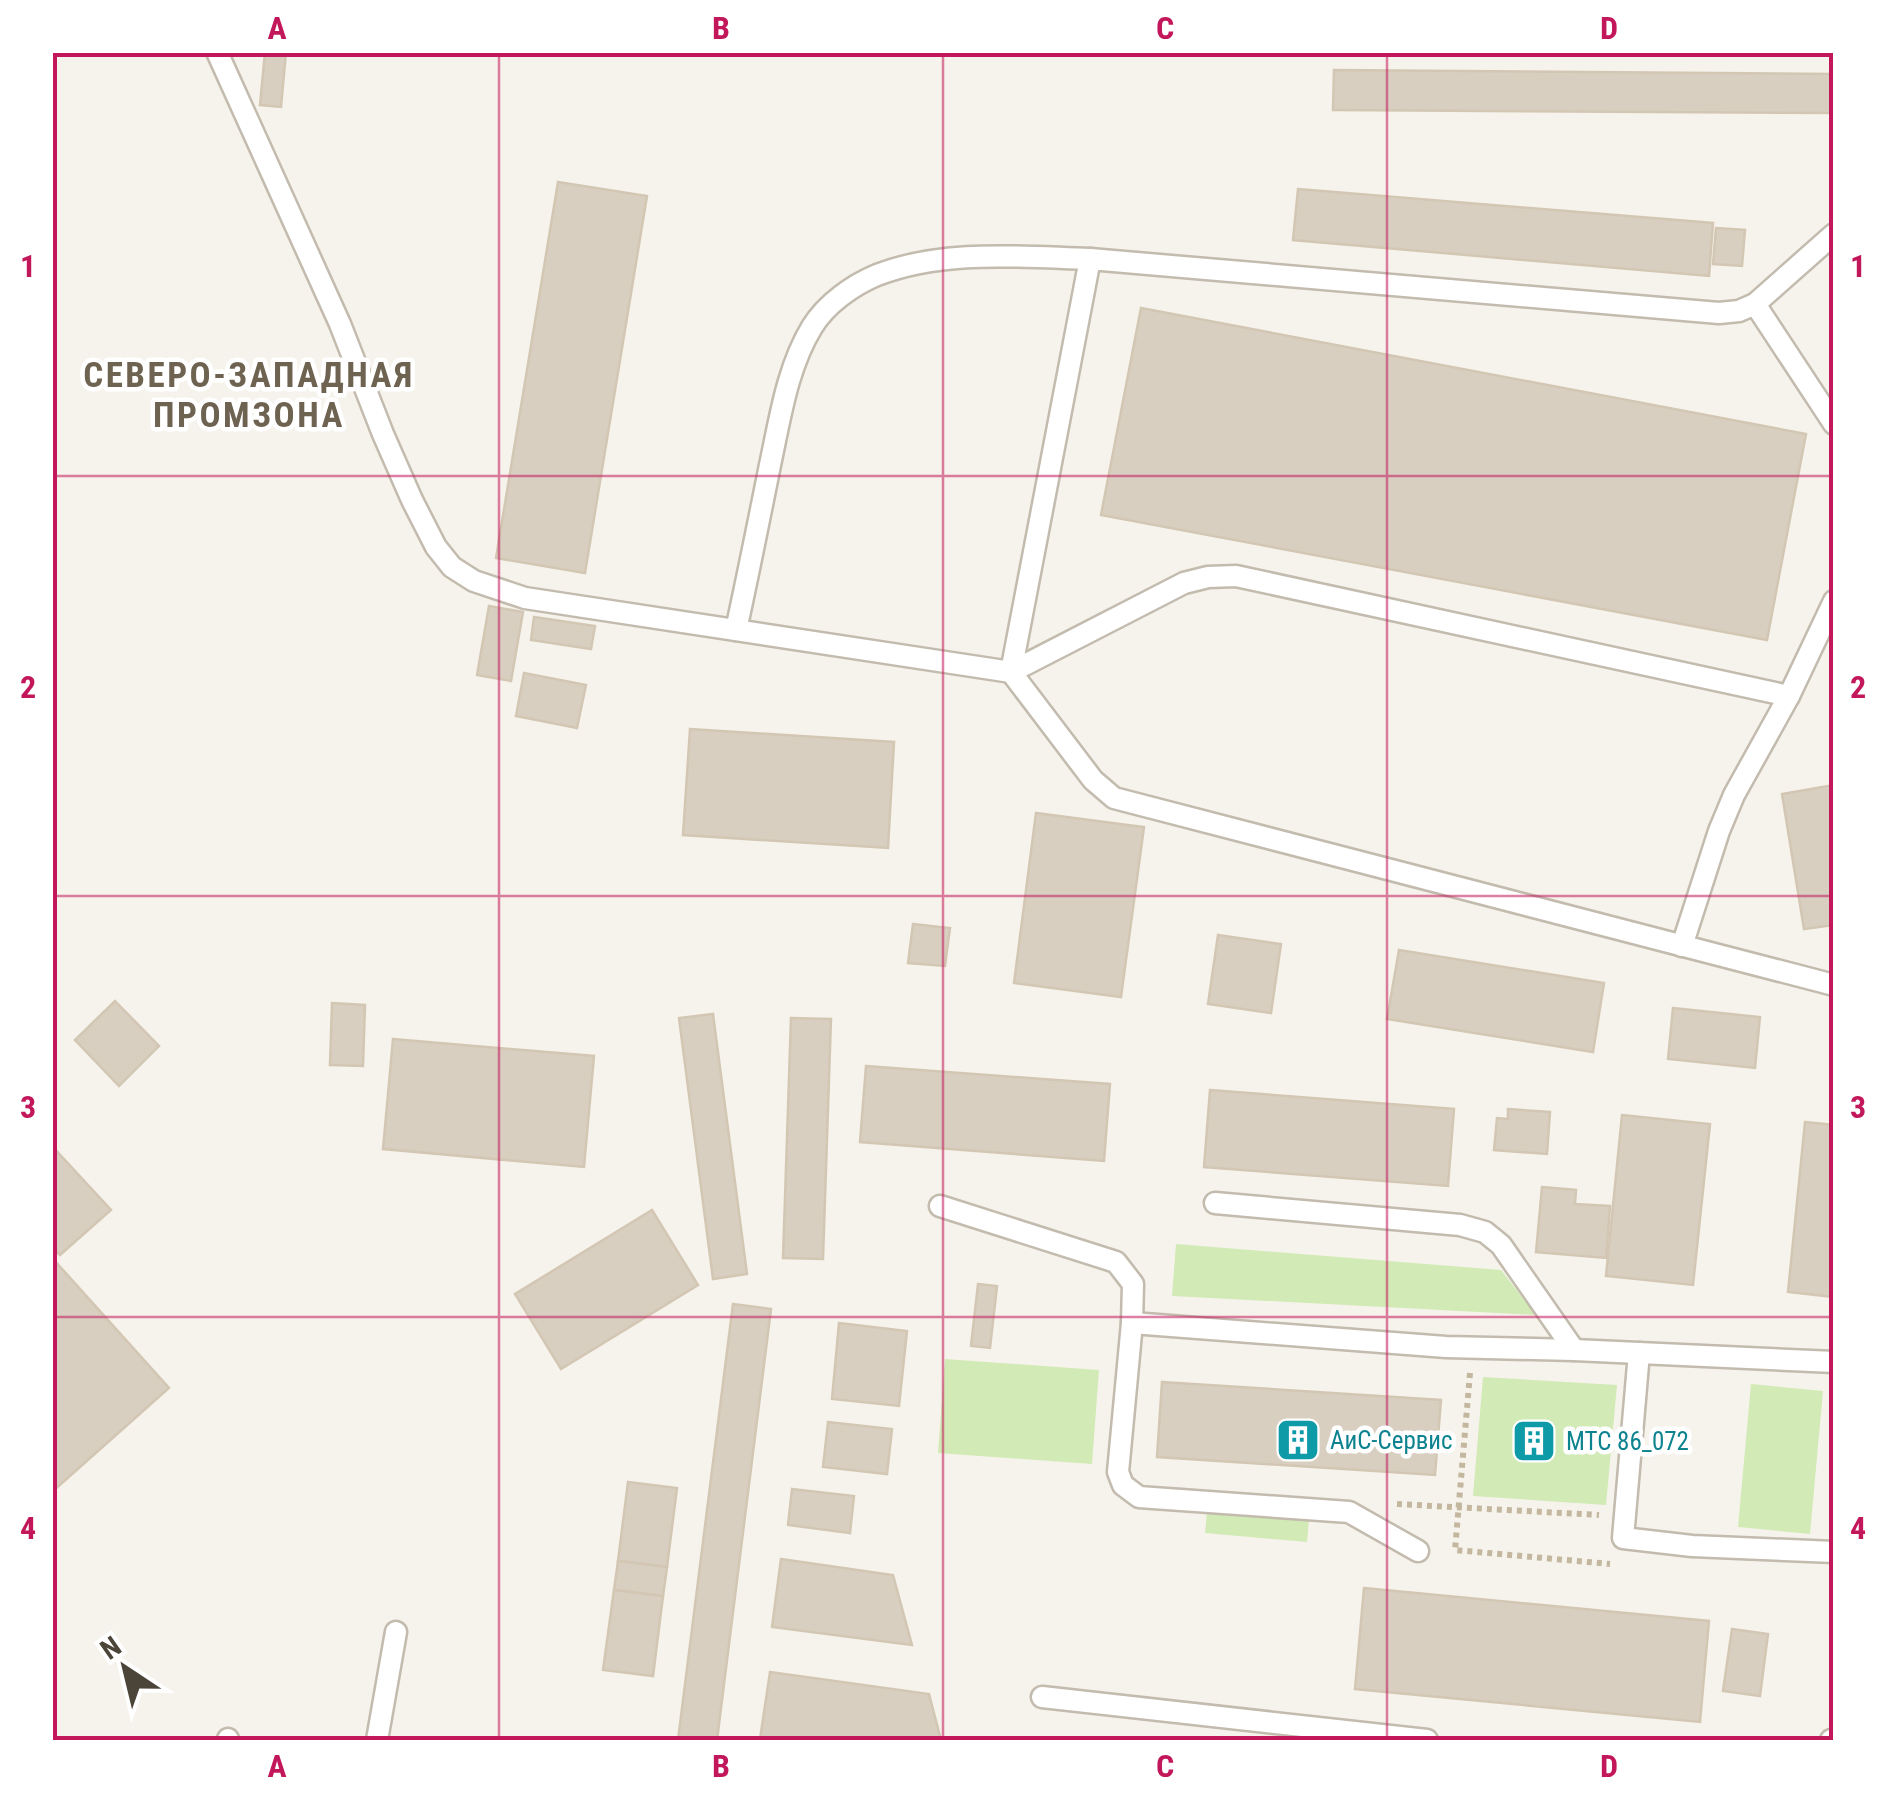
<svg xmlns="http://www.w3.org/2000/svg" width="1886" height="1793" font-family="'Roboto Condensed',sans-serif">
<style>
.green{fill:#d2eab5}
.building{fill:#d8cfc1;stroke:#d3c7b4;stroke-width:2.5}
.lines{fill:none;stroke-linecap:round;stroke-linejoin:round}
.service-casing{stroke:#c2bbae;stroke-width:25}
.path{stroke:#c4b79f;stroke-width:6;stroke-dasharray:5 5;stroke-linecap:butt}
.service{stroke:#fff;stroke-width:20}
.grid{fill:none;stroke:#c2185b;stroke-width:2.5;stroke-opacity:0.55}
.labels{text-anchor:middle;stroke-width:9;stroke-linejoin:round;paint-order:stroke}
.culture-label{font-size:25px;fill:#0d838f;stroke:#fff;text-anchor:start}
.district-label{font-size:35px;font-weight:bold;letter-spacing:2.5px;fill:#6e6250;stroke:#fff}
.neatline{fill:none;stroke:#c2185b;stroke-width:4}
.grid-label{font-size:32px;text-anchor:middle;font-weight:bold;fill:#c2185b}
</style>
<rect width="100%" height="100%" fill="#f6f3ec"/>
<g class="green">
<polygon points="1176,1244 1501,1270 1536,1315 1172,1296"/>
<polygon points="945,1359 1099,1370 1092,1464 938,1453"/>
<polygon points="1483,1377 1617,1385 1606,1505 1473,1496"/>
<polygon points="1751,1384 1823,1391 1810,1534 1738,1527"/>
<polygon points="1207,1511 1309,1519 1307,1542 1205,1533"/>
</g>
<g class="building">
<polygon points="265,52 286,52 281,107 260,105"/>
<polygon points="1334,70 1834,74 1834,113 1333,110"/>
<polygon points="558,182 647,196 585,573 496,558"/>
<polygon points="1298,189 1713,223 1709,276 1293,240"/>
<polygon points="1716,228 1745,230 1742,266 1713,264"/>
<polygon points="1141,308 1806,434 1767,640 1101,515"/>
<polygon points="489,606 523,612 511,681 477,675"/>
<polygon points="534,617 595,626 591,649 531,640"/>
<polygon points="524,673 586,685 577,728 516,716"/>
<polygon points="690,729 894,742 888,848 683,835"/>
<polygon points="1834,785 1834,925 1804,929 1782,794"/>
<polygon points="1036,813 1144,827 1121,997 1014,983"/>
<polygon points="913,924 950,928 945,966 908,963"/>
<polygon points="1218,935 1281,944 1271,1013 1208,1004"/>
<polygon points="1399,950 1604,983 1593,1052 1387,1019"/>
<polygon points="115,1001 159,1046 119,1086 75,1040"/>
<polygon points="332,1003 365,1005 363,1066 330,1065"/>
<polygon points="1673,1008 1760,1017 1755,1068 1668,1059"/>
<polygon points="713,1014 747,1274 713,1279 679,1018"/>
<polygon points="791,1018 831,1019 823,1259 783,1258"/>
<polygon points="393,1039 594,1056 584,1167 383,1149"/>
<polygon points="866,1066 1110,1084 1104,1161 860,1142"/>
<polygon points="1210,1090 1454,1109 1448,1186 1204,1167"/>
<polygon points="1508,1109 1550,1112 1547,1154 1494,1150 1497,1118 1508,1119"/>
<polygon points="1622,1115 1710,1124 1693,1285 1606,1276"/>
<polygon points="1805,1122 1834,1125 1834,1297 1788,1292"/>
<polygon points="52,1146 111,1210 60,1255 52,1247"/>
<polygon points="1542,1187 1576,1190 1575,1204 1610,1206 1606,1258 1536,1252"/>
<polygon points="652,1210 698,1285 561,1369 515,1294"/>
<polygon points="54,1260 169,1388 52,1492 52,1262"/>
<polygon points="978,1284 997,1286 990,1348 971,1346"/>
<polygon points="733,1304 771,1309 717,1740 678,1740"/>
<polygon points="839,1323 907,1331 899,1406 832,1399"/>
<polygon points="1162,1382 1441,1400 1435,1475 1157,1457"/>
<polygon points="828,1422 892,1429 887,1474 823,1467"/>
<polygon points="1530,1427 1541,1429 1538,1454 1527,1453"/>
<polygon points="628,1482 677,1488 667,1567 618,1561"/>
<polygon points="792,1489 854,1496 850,1533 788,1525"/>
<polygon points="781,1559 893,1575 912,1645 772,1627"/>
<polygon points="618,1561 667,1567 663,1596 614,1590"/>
<polygon points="1364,1588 1709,1621 1700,1722 1355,1689"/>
<polygon points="614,1590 663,1596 653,1676 603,1670"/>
<polygon points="1732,1629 1768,1634 1760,1696 1723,1691"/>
<polygon points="770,1672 929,1694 941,1740 760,1739"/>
</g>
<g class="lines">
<defs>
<g id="service">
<polyline points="217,52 340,324 383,434 412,500 436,547 452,567 474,581 525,598 1011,672 1184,583 1208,577 1236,576 1789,696"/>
<polyline points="1834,234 1755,304 1739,311 1719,313 1090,259 1011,672 1093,780 1114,798 1834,985"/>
<polyline points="1755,304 1834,424"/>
<path d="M736,630C748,575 759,520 770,465C780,419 787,368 812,327C826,304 853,285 877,275C944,249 1020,257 1090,259"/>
<polyline points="1682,946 1719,831 1734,795 1789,696 1834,601"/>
<polyline points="1215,1203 1460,1225 1485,1232 1501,1245 1574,1350"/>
<polyline points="940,1206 1116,1262 1133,1284 1132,1323 1118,1472 1123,1485 1139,1497 1349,1512 1418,1551"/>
<polyline points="1132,1323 1446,1347 1574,1350 1834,1362"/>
<polyline points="1639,1353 1623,1538 1692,1546 1834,1552"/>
<polyline points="1042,1697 1427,1740"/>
<polyline points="228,1740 228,1739"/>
<polyline points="377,1740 396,1632"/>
<polyline points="1831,1740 1834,1740"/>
</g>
</defs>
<use href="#service" class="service-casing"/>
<g class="path">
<polyline points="1470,1373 1455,1550 1610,1564"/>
<polyline points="1397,1504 1599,1515"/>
</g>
<use href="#service" class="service"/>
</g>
<path class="grid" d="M499,52V1740M943,52V1740M1387,52V1740M52,476H1834M52,896H1834M52,1317H1834"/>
<defs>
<symbol id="building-square" viewBox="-11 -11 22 22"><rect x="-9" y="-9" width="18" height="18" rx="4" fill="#0f9aa8" stroke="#fff"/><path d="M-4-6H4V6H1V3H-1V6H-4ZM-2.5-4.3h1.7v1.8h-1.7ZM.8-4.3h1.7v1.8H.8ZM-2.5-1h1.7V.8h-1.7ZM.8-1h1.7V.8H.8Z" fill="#fff"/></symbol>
</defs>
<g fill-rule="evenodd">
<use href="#building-square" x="1273" y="1415" width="50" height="50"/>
<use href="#building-square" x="1509" y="1416" width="50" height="50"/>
</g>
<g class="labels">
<g class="culture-label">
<text x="1330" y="1449">АиС-Сервис</text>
<text x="1566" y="1450">МТС 86_072</text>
</g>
<g class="district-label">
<text x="249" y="387">СЕВЕРО-ЗАПАДНАЯ<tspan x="249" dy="40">ПРОМЗОНА</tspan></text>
</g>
</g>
<rect width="1886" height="1793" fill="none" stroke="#ffffff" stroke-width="110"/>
<g transform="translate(125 1668) rotate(325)" stroke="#ffffff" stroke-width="8" paint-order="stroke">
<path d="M0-8L18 38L0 25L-18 38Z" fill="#4b4439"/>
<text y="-15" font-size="28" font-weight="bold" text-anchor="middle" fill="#4b4439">N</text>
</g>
<rect x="55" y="55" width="1776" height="1683" class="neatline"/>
<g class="grid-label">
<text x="277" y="39">A</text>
<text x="721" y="39">B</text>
<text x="1165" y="39">C</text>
<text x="1609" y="39">D</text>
<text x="28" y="277">1</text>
<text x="1858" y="277">1</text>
<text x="28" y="698">2</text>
<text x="1858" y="698">2</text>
<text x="28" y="1118">3</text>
<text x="1858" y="1118">3</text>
<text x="28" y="1539">4</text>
<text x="1858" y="1539">4</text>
<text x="277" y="1777">A</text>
<text x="721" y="1777">B</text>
<text x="1165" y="1777">C</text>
<text x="1609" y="1777">D</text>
</g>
</svg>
